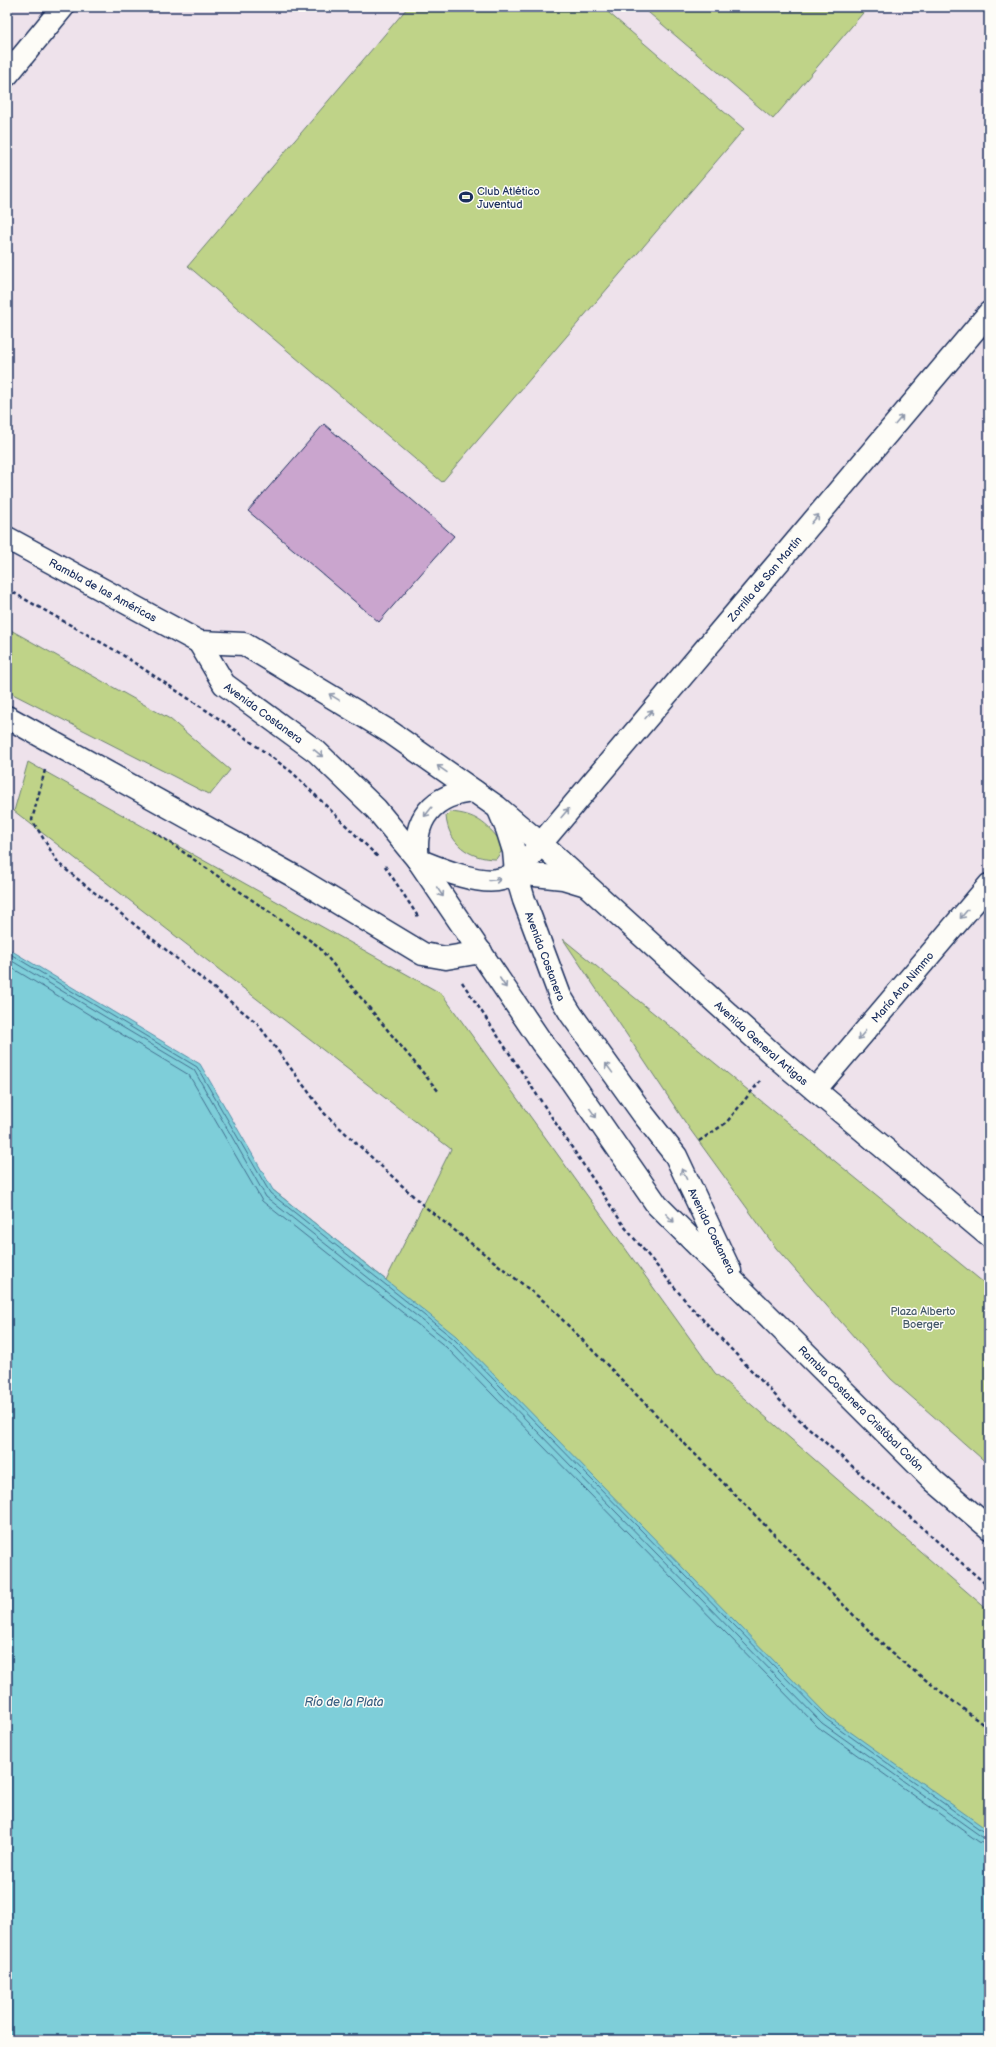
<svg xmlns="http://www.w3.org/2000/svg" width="996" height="2047" font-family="'Balsamiq Sans',sans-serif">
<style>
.green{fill:#bfd388;stroke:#6d8173}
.water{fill:#7eced9;stroke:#568ea8}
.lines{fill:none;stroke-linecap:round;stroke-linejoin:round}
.shore{stroke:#436f8f;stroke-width:1}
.building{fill:#caa5ce;stroke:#1b2f5e}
.minor-casing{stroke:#1b2f5e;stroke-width:25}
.path{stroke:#1b2f5e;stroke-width:2.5;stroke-dasharray:4 3;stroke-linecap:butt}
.minor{stroke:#fdfcf7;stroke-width:22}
.oneway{stroke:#8c96aa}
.labels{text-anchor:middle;stroke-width:3;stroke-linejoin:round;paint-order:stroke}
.poi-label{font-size:11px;fill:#1b2f5e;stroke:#fdfcf7;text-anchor:start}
.street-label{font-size:11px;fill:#1b2f5e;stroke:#fdfcf7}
.park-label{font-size:11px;fill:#445868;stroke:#fdfcf7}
.water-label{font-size:12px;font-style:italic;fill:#395f83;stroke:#fdfcf7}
</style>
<rect width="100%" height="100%" fill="#eee2eb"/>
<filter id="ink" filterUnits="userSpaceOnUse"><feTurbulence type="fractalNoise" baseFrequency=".025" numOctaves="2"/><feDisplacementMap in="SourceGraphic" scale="8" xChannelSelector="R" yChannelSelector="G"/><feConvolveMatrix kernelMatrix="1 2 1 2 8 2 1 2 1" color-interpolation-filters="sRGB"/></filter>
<g filter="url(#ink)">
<g class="green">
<polygon points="408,7 602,7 744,129 442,482 188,266"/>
<polygon points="642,7 868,7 773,119"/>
<polygon points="7,628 170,719 230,770 210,795 7,691"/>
<polygon points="28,762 442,994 715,1373 989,1611 989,2040 273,1190 386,1280 451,1149 14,811"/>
<path d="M450,812C476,814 486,823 502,843L501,852L496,859C469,859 448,843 446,816Z"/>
<polygon points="563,939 989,1287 989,1465 891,1379 776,1248 689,1128"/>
</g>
<polygon class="water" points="7,948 200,1064 273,1190 456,1336 828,1716 989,1831 989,2040 7,2040"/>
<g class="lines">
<g class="shore">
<polyline points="7,952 197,1067 270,1193 454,1339 826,1719 985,1833 989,1834"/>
<polyline points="7,958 194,1070 266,1197 451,1343 822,1723 982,1837 989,1839"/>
<polyline points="7,965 189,1075 262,1201 446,1347 818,1727 979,1842 989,1845"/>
</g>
</g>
<polygon class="building" points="324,424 454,536 379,622 248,511"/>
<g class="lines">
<defs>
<g id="minor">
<polyline points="7,75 63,7"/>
<path id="s1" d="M7,538L199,642L244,644L390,732L497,807L540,843L778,1059L989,1236"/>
<path id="s2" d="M199,642L224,684L317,752L376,809L418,860L542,1043L567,1075L657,1205L934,1481L989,1528"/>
<polyline points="7,717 292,875 423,954 446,958 481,952"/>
<path id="s3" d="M499,810L507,829L514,851L516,873L524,900L560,996L571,1014L643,1114L676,1156L730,1271"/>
<path id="s4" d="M418,860C438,868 480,886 502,879C506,878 511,875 516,873L989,313"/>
<path d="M418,860C412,819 433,794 474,791"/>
<polyline points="516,873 563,878 583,884"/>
<path id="s5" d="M815,1090L989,885"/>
</g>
</defs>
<use href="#minor" class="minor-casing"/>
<g class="path">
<polyline points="7,589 118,652 224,722 293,773 378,857"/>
<polyline points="45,770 32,820 59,864 257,1023 325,1114 424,1206 545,1302 891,1653 989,1729"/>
<polyline points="153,831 318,946 439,1092"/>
<polyline points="385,866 419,918"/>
<polyline points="462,982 624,1226 689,1305 793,1414 989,1587"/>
<polyline points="699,1141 726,1123 760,1081"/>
</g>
<use href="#minor" class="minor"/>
</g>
<defs><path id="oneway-shaft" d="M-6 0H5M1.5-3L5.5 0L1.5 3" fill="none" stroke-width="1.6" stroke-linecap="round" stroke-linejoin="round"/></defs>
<g class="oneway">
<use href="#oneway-shaft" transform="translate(899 420) rotate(-50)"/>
<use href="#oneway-shaft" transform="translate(815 519) rotate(-50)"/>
<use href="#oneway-shaft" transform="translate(334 697) rotate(-148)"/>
<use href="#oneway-shaft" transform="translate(649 714) rotate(-50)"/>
<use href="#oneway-shaft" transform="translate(318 753) rotate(39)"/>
<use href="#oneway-shaft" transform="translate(442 769) rotate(-145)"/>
<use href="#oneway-shaft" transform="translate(428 812) rotate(129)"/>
<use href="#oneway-shaft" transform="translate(565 813) rotate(-50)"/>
<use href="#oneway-shaft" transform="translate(495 880) rotate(-5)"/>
<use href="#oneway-shaft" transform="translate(440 892) rotate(56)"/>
<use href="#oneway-shaft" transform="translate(964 914) rotate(130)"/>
<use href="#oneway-shaft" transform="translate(503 983) rotate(57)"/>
<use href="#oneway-shaft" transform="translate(862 1035) rotate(130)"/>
<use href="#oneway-shaft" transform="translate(609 1068) rotate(-126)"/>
<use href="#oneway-shaft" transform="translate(593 1113) rotate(55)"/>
<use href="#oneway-shaft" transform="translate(684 1174) rotate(-116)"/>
<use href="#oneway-shaft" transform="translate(670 1218) rotate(45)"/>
</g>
</g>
<defs>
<symbol id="stadium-bare" viewBox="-9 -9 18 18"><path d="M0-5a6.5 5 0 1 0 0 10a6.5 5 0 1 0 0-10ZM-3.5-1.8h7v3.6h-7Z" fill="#1b2f5e" stroke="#fdfcf7" stroke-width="2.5" paint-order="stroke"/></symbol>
</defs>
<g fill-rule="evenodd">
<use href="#stadium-bare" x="456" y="187" width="20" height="20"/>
</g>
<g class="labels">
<g class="poi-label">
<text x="477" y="195">Club Atlético<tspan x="477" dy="13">Juventud</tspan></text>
</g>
<g class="street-label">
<text dy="4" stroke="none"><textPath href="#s4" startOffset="488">Zorrilla de San Martín</textPath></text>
<text dy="4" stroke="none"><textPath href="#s1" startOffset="109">Rambla de las Américas</textPath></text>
<text dy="4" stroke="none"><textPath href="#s2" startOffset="98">Avenida Costanera</textPath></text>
<text dy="4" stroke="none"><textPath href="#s3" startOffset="154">Avenida Costanera</textPath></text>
<text dy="4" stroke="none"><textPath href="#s5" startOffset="135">María Ana Nimmo</textPath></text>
<text dy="4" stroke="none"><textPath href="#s1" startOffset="919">Avenida General Artigas</textPath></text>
<text transform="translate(712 1231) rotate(64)" y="4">Avenida Costanera</text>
<text dy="4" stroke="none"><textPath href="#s2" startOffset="1020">Rambla Costanera Cristóbal Colón</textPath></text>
</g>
<g class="park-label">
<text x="923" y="1315">Plaza Alberto<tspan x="923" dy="13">Boerger</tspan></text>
</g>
<g class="water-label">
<text x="344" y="1706">Río de la Plata</text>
</g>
</g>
<rect width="996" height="2047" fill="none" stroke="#fdfcf7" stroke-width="24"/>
<rect x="12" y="12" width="972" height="2023" fill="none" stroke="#1b2f5e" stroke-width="1.5" filter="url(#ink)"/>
</svg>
